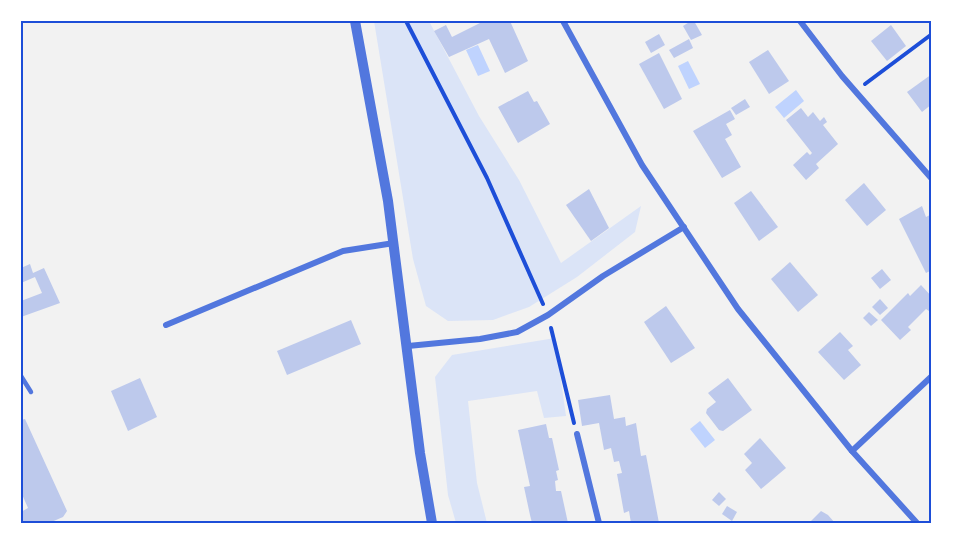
<svg xmlns="http://www.w3.org/2000/svg" width="953" height="544" font-family="Montserrat,sans-serif">
<style>
.green{fill:#dbe4f7}
.water{fill:#bfd3fe}
.building{fill:#bdc9ec}
.lines{fill:none;stroke-linecap:round;stroke-linejoin:round}
.path{stroke:#1d4ed8;stroke-width:4}
.service{stroke:#5277de;stroke-width:4.5}
.minor{stroke:#5277de;stroke-width:6}
.tertiary{stroke:#5277de;stroke-width:10}
.neatline{fill:none;stroke:#1d4ed8;stroke-width:2}
</style>
<rect width="100%" height="100%" fill="#f2f2f2"/>
<g class="green">
<polygon points="374,21 429,21 479,116 519,180 561,263 641,206 635,232 577,277 529,307 493,320 448,321 426,306 413,259"/>
<polygon points="555,338 566,416 544,418 537,391 468,401 477,483 487,523 456,523 448,495 435,377 452,355"/>
</g>
<g class="water">
<polygon points="478,45 490,71 478,76 466,50"/>
<polygon points="688,61 700,84 689,89 678,66"/>
<polygon points="796,90 804,101 784,118 775,107"/>
<polygon points="700,421 715,440 705,448 690,429"/>
</g>
<g class="building">
<polygon points="484,21 510,21 528,61 505,73 489,39 449,57 434,31 446,25 452,37"/>
<polygon points="691,21 694,21 702,35 691,40 683,26"/>
<polygon points="891,25 906,46 887,61 871,41"/>
<polygon points="659,34 665,45 651,53 645,42"/>
<polygon points="689,39 693,48 674,58 669,50"/>
<polygon points="768,50 789,81 769,94 749,62"/>
<polygon points="659,53 682,99 664,109 639,64"/>
<polygon points="932,74 932,104 922,112 907,92"/>
<polygon points="528,91 534,102 537,101 550,124 518,143 498,107"/>
<polygon points="745,99 750,107 736,115 731,108"/>
<polygon points="801,108 808,117 813,112 820,121 824,117 827,122 823,125 838,144 816,164 819,168 806,180 793,165 807,152 810,155 812,153 786,120"/>
<polygon points="730,110 735,119 726,124 732,135 725,139 741,167 722,178 693,131"/>
<polygon points="864,183 886,210 867,226 845,200"/>
<polygon points="589,189 609,228 591,241 566,205"/>
<polygon points="751,191 778,227 759,241 734,203"/>
<polygon points="922,206 926,217 930,215 932,221 932,270 926,273 899,219"/>
<polygon points="790,262 818,295 798,312 771,279"/>
<polygon points="30,264 33,273 44,268 60,303 21,317 21,301 42,293 35,277 21,283 21,268"/>
<polygon points="882,269 891,280 880,289 871,278"/>
<polygon points="921,285 932,297 932,308 929,311 926,309 908,327 911,330 900,340 881,320 908,293 910,296"/>
<polygon points="880,299 888,308 880,315 872,307"/>
<polygon points="666,306 695,348 671,363 644,322"/>
<polygon points="869,312 878,320 871,326 863,318"/>
<polygon points="351,320 361,344 287,375 277,351"/>
<polygon points="840,332 853,346 848,350 861,365 844,380 818,352"/>
<polygon points="140,378 157,417 128,431 111,391"/>
<polygon points="728,378 752,410 723,431 719,430 706,413 707,409 716,402 708,393"/>
<polygon points="610,395 614,419 625,417 626,426 636,423 641,456 646,455 659,523 631,523 629,511 624,513 617,474 622,473 619,461 614,462 611,448 604,450 599,423 582,426 578,400"/>
<polygon points="25,419 67,511 63,517 49,523 21,523 21,512 28,508 21,492 21,420"/>
<polygon points="546,424 549,438 552,438 559,470 556,471 558,480 555,481 556,491 561,491 568,523 532,523 530,515 524,487 530,486 518,430"/>
<polygon points="760,438 786,468 761,489 745,470 752,463 744,454"/>
<polygon points="719,492 726,499 719,506 712,500"/>
<polygon points="727,506 737,512 732,521 722,514"/>
<polygon points="821,511 828,515 835,523 809,523"/>
</g>
<g class="lines">
<g class="path">
<polyline points="406,21 487,178 543,304"/>
<polyline points="865,84 932,34"/>
<polyline points="551,328 574,423"/>
</g>
<polyline class="service" points="21,376 31,392"/>
<g class="minor">
<polyline points="563,21 642,165 738,309 852,451 917,523"/>
<polyline points="800,21 842,76 932,179"/>
<polyline points="166,325 343,251 394,243"/>
<polyline points="408,346 480,339 517,332 548,315 603,276 684,227"/>
<polyline points="577,434 599,523"/>
<polyline points="852,451 932,376"/>
</g>
<polyline class="tertiary" points="355,21 388,201 420,453 432,523"/>
</g>
<rect width="953" height="544" fill="none" stroke="#ffffff" stroke-width="45"/>
<rect x="22" y="22" width="908" height="500" class="neatline"/>
</svg>
